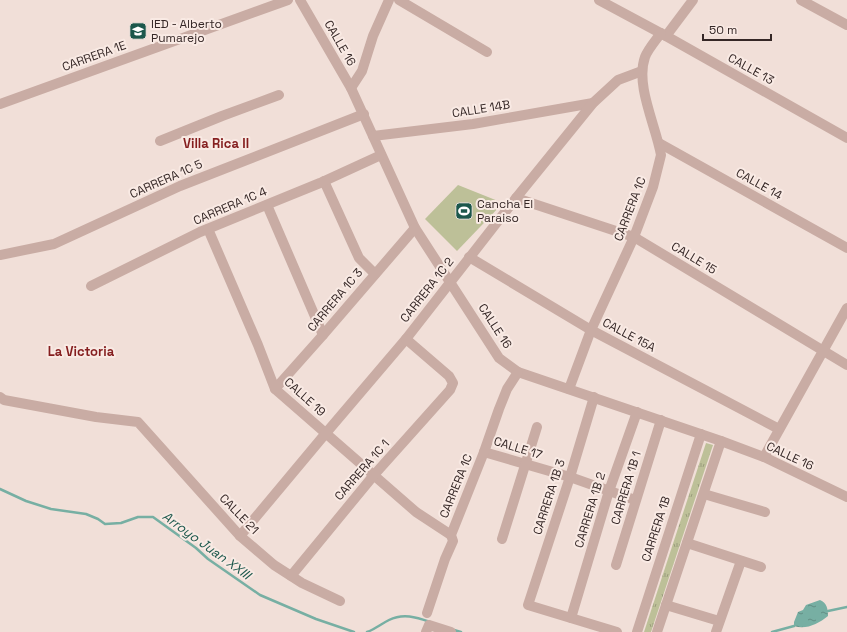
<svg xmlns="http://www.w3.org/2000/svg" width="847" height="632" font-family="'Space Grotesk',sans-serif">
<style>
.grass{fill:url(#grass-tufts)}
.pitch{fill:#bdc098}
.water{fill:url(#water-ripples)}
.lines{fill:none;stroke-linecap:round;stroke-linejoin:round}
.stream{stroke:#77afa3;stroke-width:2.5}
.minor{stroke:#c9aca4;stroke-width:10}
.labels{text-anchor:middle;stroke-width:4;stroke-linejoin:round;paint-order:stroke}
.poi-label{font-size:12px;fill:#352726;stroke:#f9eae4;text-anchor:start}
.street-label{font-size:12px;fill:#352726;stroke:#f9eae4}
.neighbourhood-label{font-size:13px;font-weight:bold;fill:#851e1f;stroke:#f9eae4}
.water-label{font-size:13px;font-style:italic;fill:#1b574b;stroke:#f9eae4}
</style>
<defs>
<pattern id="grass-tufts" width="24" height="20" patternUnits="userSpaceOnUse"><rect width="24" height="20" fill="#bdc098"/><path d="M3 7l-1-3M5 7V3M7 7l1-3M15 17l-1-3M17 17v-4M19 17l1-3" fill="none" stroke="#9a9c7c"/></pattern>
<pattern id="water-ripples" width="26" height="14" patternUnits="userSpaceOnUse"><rect width="26" height="14" fill="#77afa3"/><path d="M2 4q2-2 4 0t4 0M15 11q2-2 4 0t4 0" fill="none" stroke="#628e85"/></pattern>
</defs>
<rect width="100%" height="100%" fill="#f1dfd8"/>
<polygon class="grass" points="706,443 713,445 651,632 644,632"/>
<polygon class="pitch" points="458,185 503,203 457,251 425,219"/>
<path class="water" d="M820,600C827,603 828,609 828,616C818,624 806,630 794,626V622L798,612L803,610L806,605Z"/>
<g class="lines">
<g class="stream">
<polyline points="0,489 26,501 51,509 86,514 98,519 105,524 121,523 138,517 153,517 196,548 208,559 260,595 316,619 354,632"/>
<polyline points="828,611 847,607"/>
<polyline points="454,630 461,632"/>
<path d="M367,632C375,629 381,624 389,620C403,613 416,617 430,622"/>
<polyline points="772,632 794,626"/>
</g>
<g class="minor">
<polyline points="300,0 351,88 415,228 499,358 518,372 721,441 764,457 847,497"/>
<polyline points="399,0 487,52"/>
<polyline points="599,0 666,36 847,138"/>
<polyline points="801,0 847,25"/>
<polyline points="666,36 693,0"/>
<polyline points="351,88 362,71 373,36 389,0"/>
<polyline points="0,104 288,0"/>
<polyline points="373,136 473,124 593,103"/>
<polyline points="160,141 222,116 279,95"/>
<polyline points="659,143 847,248"/>
<polyline points="324,181 359,258 375,274"/>
<polyline points="516,198 634,237 847,365"/>
<polyline points="267,205 323,335"/>
<polyline points="208,229 258,345 275,389 416,512 451,535"/>
<polyline points="0,255 54,244 180,186 364,114"/>
<polyline points="469,257 591,330 779,429"/>
<polyline points="91,286 200,232 320,183 381,155"/>
<polyline points="275,389 323,335 415,228"/>
<path d="M569,389L591,330L634,237L653,187L661,155C656,126 635,85 645,57C648,49 656,40 661,33"/>
<polyline points="0,397 4,400 96,417 138,422 240,536 274,565 302,583 340,601"/>
<polyline points="594,397 570,477 528,605 617,632"/>
<polyline points="484,452 570,477 635,500"/>
<polyline points="764,457 847,308"/>
<polyline points="704,494 765,512"/>
<polyline points="240,536 326,433 406,339 516,198 593,103 618,80 642,71"/>
<polyline points="502,539 537,427"/>
<polyline points="687,543 761,567"/>
<polyline points="616,565 661,420"/>
<polyline points="291,576 374,475 450,390 453,383 449,376 406,339"/>
<polyline points="666,605 719,621"/>
<polyline points="427,613 445,559 453,541 451,535 484,452 499,409 507,389 518,372"/>
<polyline points="571,618 609,491 637,412"/>
<polyline points="426,632 429,625 451,632"/>
<polyline points="637,632 701,434"/>
<polyline points="657,632 721,441"/>
<polyline points="716,632 741,561"/>
</g>
</g>
<defs>
<symbol id="school-square" viewBox="-11 -11 22 22"><rect x="-9" y="-9" width="18" height="18" rx="4" fill="#1b574b" stroke="#f9eae4"/><path d="M0-5L7-2L0 1L-7-2ZM-4 1L0 2.5L4 1V4Q0 6-4 4Z" fill="#fff"/></symbol>
<symbol id="stadium-square" viewBox="-11 -11 22 22"><rect x="-9" y="-9" width="18" height="18" rx="4" fill="#1b574b" stroke="#f9eae4"/><path d="M0-5a6.5 5 0 1 0 0 10a6.5 5 0 1 0 0-10ZM-3.5-1.8h7v3.6h-7Z" fill="#fff"/></symbol>
</defs>
<g fill-rule="evenodd">
<use href="#school-square" x="128" y="21" width="20" height="20"/>
<use href="#stadium-square" x="454" y="201" width="20" height="20"/>
</g>
<g class="labels">
<g class="poi-label">
<text x="151" y="28">IED - Alberto<tspan x="151" dy="14">Pumarejo</tspan></text>
<text x="477" y="208">Cancha El<tspan x="477" dy="14">Paraiso</tspan></text>
</g>
<g class="street-label">
<text transform="translate(340 43) rotate(60)" y="4">CALLE 16</text>
<text transform="translate(94 56) rotate(-20)" y="4">CARRERA 1E</text>
<text transform="translate(751 69) rotate(29)" y="4">CALLE 13</text>
<text transform="translate(481 109) rotate(-9)" y="4">CALLE 14B</text>
<text transform="translate(166 179) rotate(-24)" y="4">CARRERA 1C 5</text>
<text transform="translate(759 184) rotate(29)" y="4">CALLE 14</text>
<text transform="translate(230 206) rotate(-23)" y="4">CARRERA 1C 4</text>
<text transform="translate(630 209) rotate(-69)" y="4">CARRERA 1C</text>
<text transform="translate(694 258) rotate(31)" y="4">CALLE 15</text>
<text transform="translate(427 290) rotate(-52)" y="4">CARRERA 1C 2</text>
<text transform="translate(335 300) rotate(-50)" y="4">CARRERA 1C 3</text>
<text transform="translate(495 326) rotate(57)" y="4">CALLE 16</text>
<text transform="translate(629 335) rotate(28)" y="4">CALLE 15A</text>
<text transform="translate(305 397) rotate(42)" y="4">CALLE 19</text>
<text transform="translate(518 448) rotate(17)" y="4">CALLE 17</text>
<text transform="translate(790 456) rotate(25)" y="4">CALLE 16</text>
<text transform="translate(362 470) rotate(-49)" y="4">CARRERA 1C 1</text>
<text transform="translate(456 486) rotate(-68)" y="4">CARRERA 1C</text>
<text transform="translate(626 488) rotate(-73)" y="4">CARRERA 1B 1</text>
<text transform="translate(549 497) rotate(-72)" y="4">CARRERA 1B 3</text>
<text transform="translate(590 510) rotate(-73)" y="4">CARRERA 1B 2</text>
<text transform="translate(239 514) rotate(46)" y="4">CALLE 21</text>
<text transform="translate(656 529) rotate(-72)" y="4">CARRERA 1B</text>
</g>
<g class="neighbourhood-label">
<text x="216" y="148">Villa Rica II</text>
<text x="81" y="356">La Victoria</text>
</g>
<g class="water-label">
<text transform="translate(207 545) rotate(36)" y="5">Arroyo Juan XXIII</text>
</g>
</g>
<path d="M703 34v6h68v-6" fill="none" stroke="#352726" stroke-width="2"/>
<text x="709" y="34" font-size="12" fill="#352726" stroke="#f9eae4" stroke-width="3" paint-order="stroke">50 m</text>
</svg>
